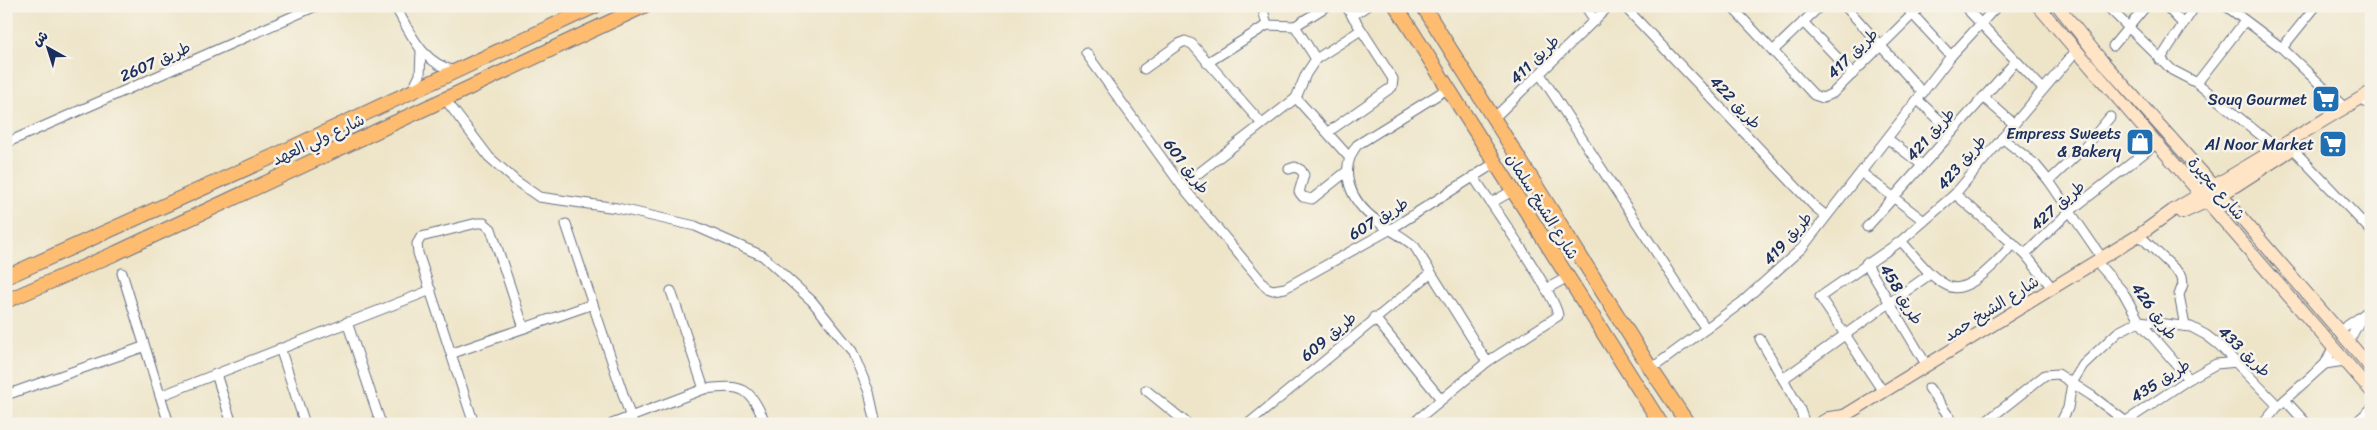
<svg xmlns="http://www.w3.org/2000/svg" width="2377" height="430" font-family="Sriracha,'Playpen Sans Arabic',sans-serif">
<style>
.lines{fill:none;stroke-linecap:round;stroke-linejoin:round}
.street-casing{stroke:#656f83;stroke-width:11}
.secondary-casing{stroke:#656f83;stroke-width:14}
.primary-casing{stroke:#656f83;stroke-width:16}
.street{stroke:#fff;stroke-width:9}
.secondary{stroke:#ffe4c6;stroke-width:12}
.primary{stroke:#febc71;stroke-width:14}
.labels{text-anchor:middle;stroke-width:5;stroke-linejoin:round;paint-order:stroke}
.street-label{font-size:16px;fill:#1b2f5e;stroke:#f7f3e8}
.poi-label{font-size:16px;fill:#1b2f5e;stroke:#f7f3e8;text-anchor:end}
</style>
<rect width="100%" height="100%" fill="#f7f3e8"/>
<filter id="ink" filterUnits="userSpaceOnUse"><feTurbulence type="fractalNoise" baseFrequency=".02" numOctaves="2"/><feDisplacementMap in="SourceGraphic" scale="10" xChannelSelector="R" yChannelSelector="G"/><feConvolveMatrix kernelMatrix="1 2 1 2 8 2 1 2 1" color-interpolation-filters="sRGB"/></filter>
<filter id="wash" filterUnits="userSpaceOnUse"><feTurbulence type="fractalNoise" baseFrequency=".0096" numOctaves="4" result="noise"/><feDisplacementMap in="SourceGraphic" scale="20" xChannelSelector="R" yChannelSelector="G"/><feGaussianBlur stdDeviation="1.12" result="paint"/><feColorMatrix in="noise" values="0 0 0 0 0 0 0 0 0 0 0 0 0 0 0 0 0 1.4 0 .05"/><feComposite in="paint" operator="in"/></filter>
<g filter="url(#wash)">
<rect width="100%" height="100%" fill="#eee5c9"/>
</g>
<g filter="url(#ink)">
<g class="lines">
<defs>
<g id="street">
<path d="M395,6C411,34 422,64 456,71"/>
<polyline points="1262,6 1267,25"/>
<polyline points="1585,6 1595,21"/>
<polyline points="1624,6 1814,206 1826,216"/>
<polyline points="1731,6 1814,95 1823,98 1833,93 1921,6"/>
<polyline points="1845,6 1923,93"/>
<polyline points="1905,6 1951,56"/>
<polyline points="1964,6 2043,89"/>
<polyline points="2107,6 2172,70 2197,83 2280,151"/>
<polyline points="2166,6 2183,24"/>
<polyline points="2226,6 2282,48 2345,108"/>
<polyline points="1352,16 1367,6"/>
<polyline points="1803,22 1853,74"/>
<polyline points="1295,26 1327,6"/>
<polyline points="2113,46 2146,6"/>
<polyline points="2282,48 2316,6"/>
<polyline points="1773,51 1820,6"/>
<polyline points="1086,53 1182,186 1267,288 1273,290 1285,288 1391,229 1495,163"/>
<polyline points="2160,60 2195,6"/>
<polyline points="1207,63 1267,25 1295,26 1316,59"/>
<polyline points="1144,69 1179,44 1185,41 1192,44 1262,124"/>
<polyline points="1540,74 1706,329"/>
<polyline points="2197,83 2245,21"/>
<path d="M1447,89L1357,145C1337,172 1351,202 1377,221C1389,230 1403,236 1415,247L1487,362"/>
<polyline points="412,91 420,75 421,51"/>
<polyline points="1983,97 2014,124"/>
<polyline points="1296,98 1349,157"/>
<polyline points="445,99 489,157 516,181 539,197 617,208 695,226 763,256 812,301 852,351 869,392 876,424"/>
<polyline points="1918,100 1952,132"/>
<polyline points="2366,102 2371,104"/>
<polyline points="1493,119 1609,6"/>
<polyline points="1328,132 1392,87 1393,79 1346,6"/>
<polyline points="2002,138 2035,164 2049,181 2102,258"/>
<polyline points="1888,139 1922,165"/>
<polyline points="6,143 316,6"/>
<polyline points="2287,143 2371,231"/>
<polyline points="1289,169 1295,167 1301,170 1304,175 1299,192 1303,197 1312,199 1346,172"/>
<polyline points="1862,173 1924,221"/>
<polyline points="2049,181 2085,147 2110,117"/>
<polyline points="1182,186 1296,98 1306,74 1316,59 1361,30"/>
<polyline points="1955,194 2025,254 2053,289"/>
<polyline points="1491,203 1512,191"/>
<polyline points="566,224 633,424"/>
<polyline points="1867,227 2016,61"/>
<polyline points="2139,235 2182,276 2183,284 2179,295 2185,326"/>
<path d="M1901,241C1915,256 1929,277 1948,286C1968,296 2002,257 2013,243"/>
<polyline points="2025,254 2070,211 2157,143"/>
<polyline points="2096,261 2123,292 2139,321 2189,379"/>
<polyline points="1866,263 1927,366"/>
<polyline points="122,273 169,424"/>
<polyline points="1546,289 1568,277"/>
<path d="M671,291L704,389C745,384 749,387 766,424"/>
<polyline points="2363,315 2371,308"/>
<polyline points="1374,317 1441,399"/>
<polyline points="347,322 381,424"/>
<polyline points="2338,332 2363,315 2348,343"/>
<polyline points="1760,339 1799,407 1805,424"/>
<polyline points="280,348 305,424"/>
<polyline points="2333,348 2325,364 2344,361"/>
<polyline points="453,353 593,304"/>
<polyline points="1651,369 1741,303 1802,248 1951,56 1997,6"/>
<polyline points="216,374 232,424"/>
<polyline points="1783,379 1930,274"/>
<polyline points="1929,388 1954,424"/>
<polyline points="1146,390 1188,424"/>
<polyline points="1884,393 1820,297 1901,241 1955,194 2076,51"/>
<polyline points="6,395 143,347"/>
<polyline points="160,396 431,290"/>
<polyline points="2285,400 2307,424"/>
<polyline points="474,424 418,253 417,244 421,237 477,223 484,223 491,229 524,328"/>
<polyline points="612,424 704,389"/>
<polyline points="1248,424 1430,274"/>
<path d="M1412,424L1487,362L1558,316C1558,298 1487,198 1473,176"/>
<polyline points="1942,424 1950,417"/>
<polyline points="1983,424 2045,375 2058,374 2092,396 2125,421"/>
<polyline points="2060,424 2068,408 2072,383 2083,365 2118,332 2139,321 2191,327 2206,335 2219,345 2278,406"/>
<polyline points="2122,424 2189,379 2216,364 2237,362"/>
<polyline points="2263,424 2278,406 2325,364"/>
<polyline points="2354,424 2371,409"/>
</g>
<g id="secondary">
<polyline points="2038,6 2371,391"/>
<polyline points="2058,6 2102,61 2214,186 2371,368"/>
<polyline points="2182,213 2221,195 2288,152"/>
<polyline points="1819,424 1829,418 1844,416"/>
<polyline points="1836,424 1844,416 2139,235 2172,211 2371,92"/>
</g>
<g id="primary">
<polyline points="1396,6 1661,424"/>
<polyline points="1423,6 1651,369 1688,424"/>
<polyline points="6,277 274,156 595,6"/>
<polyline points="6,301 116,253 644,6"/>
</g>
</defs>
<use href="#street" class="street-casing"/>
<use href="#secondary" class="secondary-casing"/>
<use href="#primary" class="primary-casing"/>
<use href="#street" class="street"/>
<use href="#secondary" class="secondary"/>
<use href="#primary" class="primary"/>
</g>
</g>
<defs>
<symbol id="supermarket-square" viewBox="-11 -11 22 22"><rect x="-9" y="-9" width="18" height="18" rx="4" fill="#1f6fb2" stroke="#f7f3e8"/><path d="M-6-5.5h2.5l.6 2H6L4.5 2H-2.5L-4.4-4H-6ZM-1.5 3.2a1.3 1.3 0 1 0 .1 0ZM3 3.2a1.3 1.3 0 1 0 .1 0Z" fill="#fff"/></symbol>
<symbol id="shop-square" viewBox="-11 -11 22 22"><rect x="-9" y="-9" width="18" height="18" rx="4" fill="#1f6fb2" stroke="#f7f3e8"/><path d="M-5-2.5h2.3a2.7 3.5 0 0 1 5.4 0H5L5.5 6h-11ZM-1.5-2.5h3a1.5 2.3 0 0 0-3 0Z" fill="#fff"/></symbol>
</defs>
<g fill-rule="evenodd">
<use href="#supermarket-square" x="2310" y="83" width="32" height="32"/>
<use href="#shop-square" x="2124" y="126" width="32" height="32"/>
<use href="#supermarket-square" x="2317" y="128" width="32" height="32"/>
</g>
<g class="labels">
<g class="street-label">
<text transform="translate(1852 53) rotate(-44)" y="6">طريق 417</text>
<text transform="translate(1534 59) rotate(-44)" y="6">طريق 411</text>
<text transform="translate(155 61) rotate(-24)" y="6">طريق 2607</text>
<text transform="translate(1736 102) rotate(47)" y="6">طريق 422</text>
<text transform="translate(1930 134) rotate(-48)" y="6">طريق 421</text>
<text transform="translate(318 139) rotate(-25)" y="6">شارع ولي العهد</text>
<text transform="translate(1961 162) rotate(-49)" y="6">طريق 423</text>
<text transform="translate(1187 166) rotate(53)" y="6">طريق 601</text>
<text transform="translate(2217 188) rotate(49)" y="6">شارع عجيرة</text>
<text transform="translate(2057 205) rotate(-41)" y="6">طريق 427</text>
<text transform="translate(1543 206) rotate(58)" y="6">شارع الشيخ سلمان</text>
<text transform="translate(1378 218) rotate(-31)" y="6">طريق 607</text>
<text transform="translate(1787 238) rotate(-48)" y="6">طريق 419</text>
<text transform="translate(1902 294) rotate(59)" y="6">طريق 458</text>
<text transform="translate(1991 308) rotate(-32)" y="6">شارع الشيخ حمد</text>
<text transform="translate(2155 311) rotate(54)" y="6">طريق 426</text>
<text transform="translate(1328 336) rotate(-40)" y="6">طريق 609</text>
<text transform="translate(2245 351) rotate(44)" y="6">طريق 433</text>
<text transform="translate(2160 380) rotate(-32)" y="6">طريق 435</text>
</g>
<g class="poi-label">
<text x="2307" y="105">Souq Gourmet</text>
<text x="2121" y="139">Empress Sweets<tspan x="2121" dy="18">&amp; Bakery</tspan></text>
<text x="2314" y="150">Al Noor Market</text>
</g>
</g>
<rect width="2377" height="430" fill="none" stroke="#f7f3e8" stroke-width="25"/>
<g transform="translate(48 48) rotate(321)" stroke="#f7f3e8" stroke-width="4" paint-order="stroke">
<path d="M0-4L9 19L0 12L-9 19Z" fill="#1b2f5e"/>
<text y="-8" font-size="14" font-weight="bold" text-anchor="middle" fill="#1b2f5e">ش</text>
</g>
</svg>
